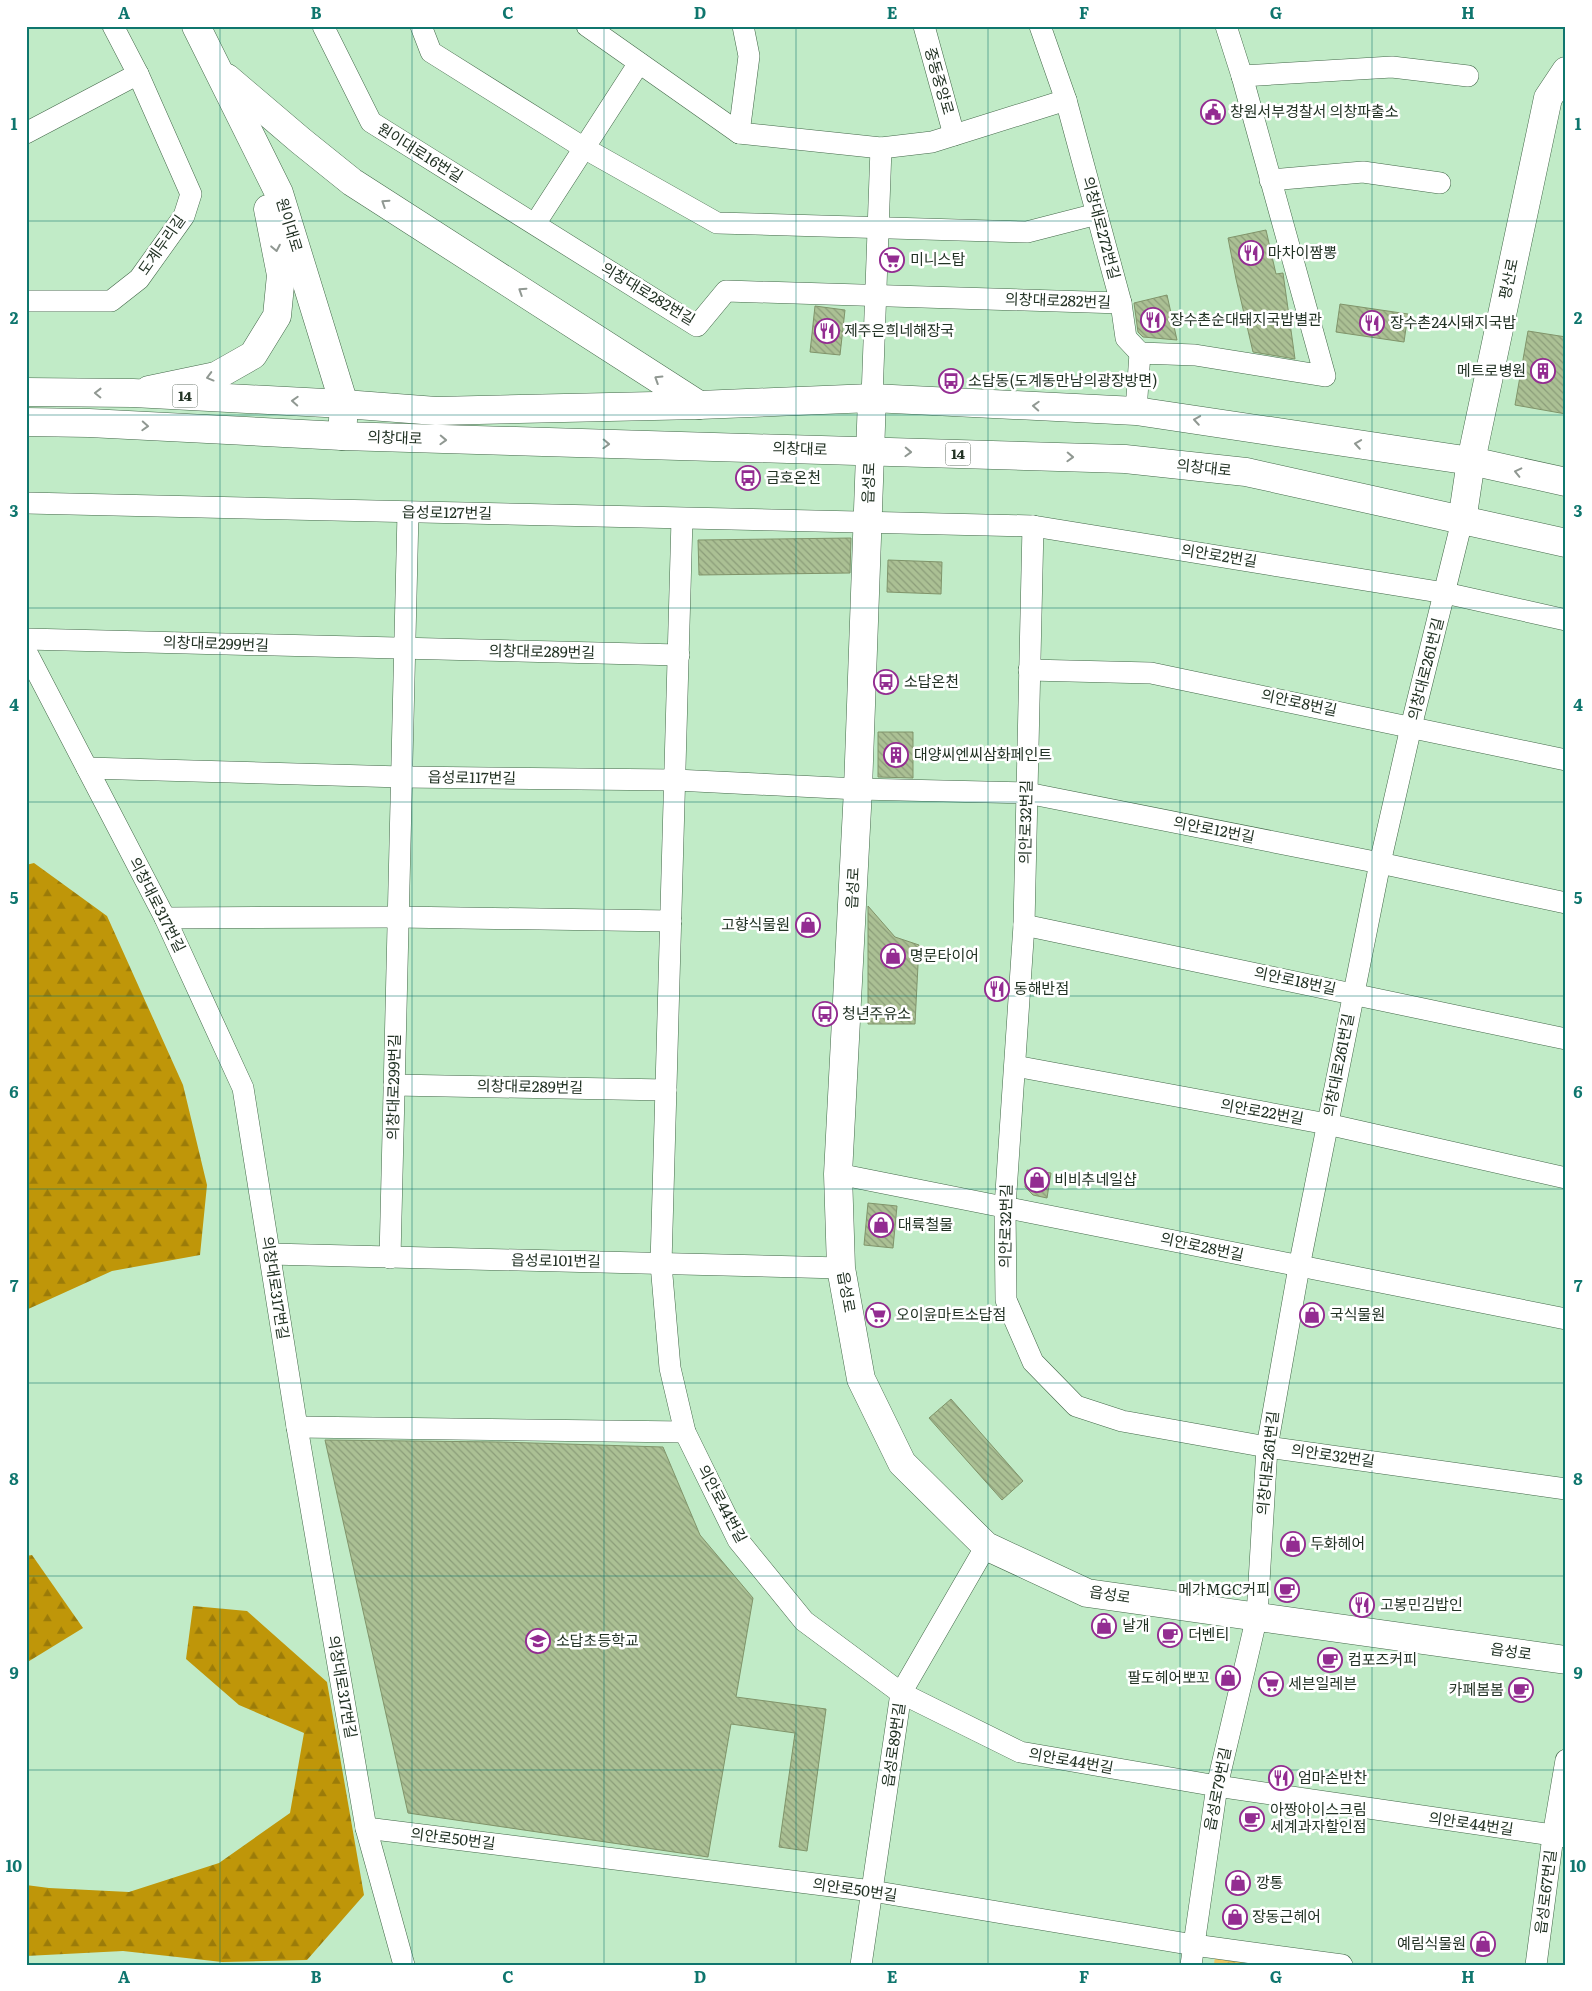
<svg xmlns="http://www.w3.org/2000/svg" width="1592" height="1991" font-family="Literata,'Noto Sans KR',serif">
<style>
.forest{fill:url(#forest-firs)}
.park{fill:url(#park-crowns)}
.building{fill:url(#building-back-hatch);stroke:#80946a}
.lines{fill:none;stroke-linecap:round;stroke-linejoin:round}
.street-casing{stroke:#436849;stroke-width:22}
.secondary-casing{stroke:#436849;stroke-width:29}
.primary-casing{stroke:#436849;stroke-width:29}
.highway-casing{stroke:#436849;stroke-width:29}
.street{stroke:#fff;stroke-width:21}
.secondary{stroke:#fff;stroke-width:28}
.primary{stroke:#fff;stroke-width:28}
.highway{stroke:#fff;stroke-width:28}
.oneway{stroke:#909892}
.grid{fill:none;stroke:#0f766e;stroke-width:1;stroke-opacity:0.55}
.labels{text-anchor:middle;stroke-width:5;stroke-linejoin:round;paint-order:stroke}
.shield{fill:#fff;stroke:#647066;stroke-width:1}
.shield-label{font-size:14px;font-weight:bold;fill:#223224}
.street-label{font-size:15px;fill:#223224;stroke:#fff}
.poi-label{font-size:15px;fill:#223224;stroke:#fff;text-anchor:start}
.neatline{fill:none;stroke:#0f766e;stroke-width:2}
.grid-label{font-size:16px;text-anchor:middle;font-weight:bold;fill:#0f766e}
</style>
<defs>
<pattern id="forest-firs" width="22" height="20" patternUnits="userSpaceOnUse" patternTransform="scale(1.25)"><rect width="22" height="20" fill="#bf9609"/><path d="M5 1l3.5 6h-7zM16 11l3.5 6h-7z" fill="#9b7b09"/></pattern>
<pattern id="park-crowns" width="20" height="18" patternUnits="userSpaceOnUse" patternTransform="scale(1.25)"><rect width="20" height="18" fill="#edc968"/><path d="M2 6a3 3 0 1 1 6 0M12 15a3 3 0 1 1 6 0" fill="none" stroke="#cbad5a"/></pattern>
<pattern id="building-back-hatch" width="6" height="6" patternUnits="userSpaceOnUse" patternTransform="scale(1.25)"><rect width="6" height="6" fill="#abc094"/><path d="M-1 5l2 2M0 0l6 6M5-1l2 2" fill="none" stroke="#8b9d79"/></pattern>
</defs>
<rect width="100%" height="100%" fill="#c1ebc7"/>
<g class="forest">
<polygon points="34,863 107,916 183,1085 207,1185 200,1255 112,1271 26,1310 26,865"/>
<polygon points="32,1555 83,1628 26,1663 26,1556"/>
<polygon points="193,1606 247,1611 327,1682 364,1895 307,1960 222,1962 123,1951 26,1956 26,1885 49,1888 129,1892 219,1863 290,1813 304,1733 239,1705 186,1659"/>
</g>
<polygon class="park" points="1215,1955 1308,1965 1214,1965"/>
<g class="building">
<polygon points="1266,230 1276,274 1283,273 1295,359 1253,352 1236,279 1228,238"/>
<polygon points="1167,295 1177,340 1143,337 1138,332 1134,303"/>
<polygon points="1340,304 1408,314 1404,342 1336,332"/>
<polygon points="815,306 845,310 840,355 810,352"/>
<polygon points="1528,331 1566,337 1566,414 1515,405"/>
<polygon points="851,538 850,573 699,575 698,540"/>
<polygon points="888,560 942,562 941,594 887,592"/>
<polygon points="878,732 913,732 913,778 878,777"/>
<polygon points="868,906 895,937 919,945 915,1024 868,1024"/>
<polygon points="1027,1170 1051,1173 1047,1198 1033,1195 1025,1187"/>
<polygon points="868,1203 897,1206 893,1248 864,1245"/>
<polygon points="951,1399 1023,1481 1002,1500 929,1418"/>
<polygon points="325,1440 500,1442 663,1447 700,1535 753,1598 736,1697 826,1709 807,1851 779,1847 795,1733 731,1724 708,1857 408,1813"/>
</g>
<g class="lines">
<defs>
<g id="street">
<polyline points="323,26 371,122 697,326 726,291 1121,303"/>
<polyline points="421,26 431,52 584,148 717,223 1027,232 1097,214"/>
<polyline points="587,26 739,133 881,148 932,142 1066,100"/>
<polyline points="924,26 954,135"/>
<polyline points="1040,26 1066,100 1121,303 1126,338 1140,353"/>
<polyline points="1242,76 1392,67 1468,76"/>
<polyline points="26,133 138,74"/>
<polyline points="739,133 749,56 743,26"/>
<polyline points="1270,180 1363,172 1440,183"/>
<polyline points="535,224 639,63"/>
<polyline points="26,301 111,301 139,279 184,216 191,194 138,74 113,26"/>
<polyline points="872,398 881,148"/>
<polyline points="1136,411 1140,353 1195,355 1325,376 1242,76 1226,26"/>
<polyline points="26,503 1033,526 1445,593 1566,620"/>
<polyline points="682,519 661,1264 670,1368 685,1432 738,1540 804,1621 901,1693 1020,1752 1217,1786 1566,1837"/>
<polyline points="1033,526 1024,925 1005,1207 1006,1300 1033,1362 1076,1406 1122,1421 1267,1447 1566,1489"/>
<polyline points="26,639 679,655"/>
<polyline points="26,651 165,918 243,1088 297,1427 366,1828 404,1965"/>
<polyline points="1029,670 1151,673 1566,760"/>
<polyline points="87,768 402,777 675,780 858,789 1027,793 1380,863 1566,903"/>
<polyline points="165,918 398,917 671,921"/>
<polyline points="1024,925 1566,1039"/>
<polyline points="1015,1066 1327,1124 1566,1178"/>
<polyline points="394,1085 666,1090"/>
<polyline points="838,1174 1566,1319"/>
<polyline points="270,1254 841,1268"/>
<polyline points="390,1258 408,513"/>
<polyline points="297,1427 685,1432"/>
<polyline points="366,1828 872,1891 1194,1945 1342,1965"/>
<polyline points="861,1965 901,1693 986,1546"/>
<polyline points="1191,1965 1217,1786 1257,1616 1267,1447 1299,1267 1380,863 1411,727 1462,521"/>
<polyline points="1536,1965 1553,1836 1566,1760"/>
</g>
<g id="secondary">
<polyline points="872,398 858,789 838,1174 841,1268 861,1379 902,1463 986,1546 1087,1593 1566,1660"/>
<polyline points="1462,521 1471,461 1548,98 1566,71"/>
</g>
<g id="primary">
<polyline points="196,26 279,193 344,404 342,436 1125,459 1246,472 1566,543"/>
<polyline points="227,78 301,141 352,182 699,405"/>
<polyline points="149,390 216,376 253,355 277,316 281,275 268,209"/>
<polyline points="344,404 436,411 699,405 872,398 1136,411 1471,461 1566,482"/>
</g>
<g id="highway">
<polyline points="26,392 133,393 344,404"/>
<polyline points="26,422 89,423 342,436"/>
</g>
</defs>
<use href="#street" class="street-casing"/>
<use href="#secondary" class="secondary-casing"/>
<use href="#primary" class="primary-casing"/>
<use href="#highway" class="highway-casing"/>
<use href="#street" class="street"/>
<use href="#secondary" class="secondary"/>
<use href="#primary" class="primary"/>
<use href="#highway" class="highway"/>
</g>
<defs><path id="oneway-chevron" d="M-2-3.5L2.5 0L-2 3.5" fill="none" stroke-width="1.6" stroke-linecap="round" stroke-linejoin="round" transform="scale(1.25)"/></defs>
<g class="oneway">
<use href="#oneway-chevron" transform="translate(385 203) rotate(-147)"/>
<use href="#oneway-chevron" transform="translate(276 248) rotate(79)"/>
<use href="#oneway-chevron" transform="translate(522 291) rotate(-147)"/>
<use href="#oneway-chevron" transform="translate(210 377) rotate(165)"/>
<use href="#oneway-chevron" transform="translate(658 379) rotate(-148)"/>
<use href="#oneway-chevron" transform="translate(98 393) rotate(-179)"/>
<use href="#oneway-chevron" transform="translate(295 401) rotate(-177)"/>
<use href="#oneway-chevron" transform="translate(1036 406) rotate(-177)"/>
<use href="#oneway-chevron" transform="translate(1197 420) rotate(-171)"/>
<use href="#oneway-chevron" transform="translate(145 426) rotate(3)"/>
<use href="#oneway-chevron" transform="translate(443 440) rotate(2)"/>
<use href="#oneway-chevron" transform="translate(606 444) rotate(2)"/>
<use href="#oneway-chevron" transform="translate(1358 444) rotate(-171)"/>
<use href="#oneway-chevron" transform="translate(908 452) rotate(2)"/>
<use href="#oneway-chevron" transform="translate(1070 457) rotate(2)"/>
<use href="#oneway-chevron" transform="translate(1518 472) rotate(-167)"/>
</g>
<path class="grid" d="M220,26V1965M412,26V1965M604,26V1965M796,26V1965M988,26V1965M1180,26V1965M1372,26V1965M26,221H1566M26,415H1566M26,608H1566M26,802H1566M26,996H1566M26,1189H1566M26,1383H1566M26,1576H1566M26,1770H1566"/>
<defs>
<symbol id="civic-ring" viewBox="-11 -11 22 22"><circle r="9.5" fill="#fff" stroke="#932c91" stroke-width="1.5"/><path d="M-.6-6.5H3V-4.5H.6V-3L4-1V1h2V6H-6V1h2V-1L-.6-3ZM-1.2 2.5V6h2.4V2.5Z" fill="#932c91"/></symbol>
<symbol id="restaurant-ring" viewBox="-11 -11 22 22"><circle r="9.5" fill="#fff" stroke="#932c91" stroke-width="1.5"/><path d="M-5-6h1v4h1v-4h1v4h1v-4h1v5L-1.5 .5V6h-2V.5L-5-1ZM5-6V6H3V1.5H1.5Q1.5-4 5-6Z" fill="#932c91"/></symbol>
<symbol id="supermarket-ring" viewBox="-11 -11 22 22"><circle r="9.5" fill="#fff" stroke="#932c91" stroke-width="1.5"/><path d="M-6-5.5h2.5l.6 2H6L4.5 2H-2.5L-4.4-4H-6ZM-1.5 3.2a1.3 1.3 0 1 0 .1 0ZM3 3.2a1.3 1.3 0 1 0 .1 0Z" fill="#932c91"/></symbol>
<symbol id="building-ring" viewBox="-11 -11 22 22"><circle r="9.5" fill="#fff" stroke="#932c91" stroke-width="1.5"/><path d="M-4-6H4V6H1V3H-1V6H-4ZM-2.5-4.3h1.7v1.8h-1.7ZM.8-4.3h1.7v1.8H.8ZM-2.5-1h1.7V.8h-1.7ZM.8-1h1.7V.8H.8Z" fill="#932c91"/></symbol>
<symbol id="bus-ring" viewBox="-11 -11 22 22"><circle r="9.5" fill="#fff" stroke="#932c91" stroke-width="1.5"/><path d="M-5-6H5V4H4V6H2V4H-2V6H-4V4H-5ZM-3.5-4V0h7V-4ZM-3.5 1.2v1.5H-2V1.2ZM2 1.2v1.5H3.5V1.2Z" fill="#932c91"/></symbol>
<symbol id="shop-ring" viewBox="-11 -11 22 22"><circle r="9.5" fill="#fff" stroke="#932c91" stroke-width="1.5"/><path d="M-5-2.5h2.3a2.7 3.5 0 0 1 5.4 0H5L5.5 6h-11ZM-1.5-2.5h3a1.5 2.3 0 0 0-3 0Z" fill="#932c91"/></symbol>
<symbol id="cafe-ring" viewBox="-11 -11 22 22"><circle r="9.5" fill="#fff" stroke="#932c91" stroke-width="1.5"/><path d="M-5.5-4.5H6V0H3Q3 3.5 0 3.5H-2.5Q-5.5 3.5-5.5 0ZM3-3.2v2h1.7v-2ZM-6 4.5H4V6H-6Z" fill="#932c91"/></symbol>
<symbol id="school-ring" viewBox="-11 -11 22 22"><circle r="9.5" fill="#fff" stroke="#932c91" stroke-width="1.5"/><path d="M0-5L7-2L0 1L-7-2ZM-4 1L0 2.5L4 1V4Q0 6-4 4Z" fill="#932c91"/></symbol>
</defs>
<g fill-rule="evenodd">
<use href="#civic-ring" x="1199" y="98" width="28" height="28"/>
<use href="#restaurant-ring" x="1237" y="239" width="28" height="28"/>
<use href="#supermarket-ring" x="878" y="246" width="28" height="28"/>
<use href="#restaurant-ring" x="1139" y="306" width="28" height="28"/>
<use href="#restaurant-ring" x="1358" y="309" width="28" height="28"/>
<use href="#restaurant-ring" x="813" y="317" width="28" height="28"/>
<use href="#building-ring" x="1529" y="357" width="28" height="28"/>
<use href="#bus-ring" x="937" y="367" width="28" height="28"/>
<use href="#bus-ring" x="734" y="464" width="28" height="28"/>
<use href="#bus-ring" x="872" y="668" width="28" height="28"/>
<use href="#building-ring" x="882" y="741" width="28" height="28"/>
<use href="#shop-ring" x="794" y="911" width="28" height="28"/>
<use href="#shop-ring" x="879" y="942" width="28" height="28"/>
<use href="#restaurant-ring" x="983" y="975" width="28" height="28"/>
<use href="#bus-ring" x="811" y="1000" width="28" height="28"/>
<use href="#shop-ring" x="1023" y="1166" width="28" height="28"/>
<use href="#shop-ring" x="867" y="1211" width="28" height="28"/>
<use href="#supermarket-ring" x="864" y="1301" width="28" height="28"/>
<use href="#shop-ring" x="1298" y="1301" width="28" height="28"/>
<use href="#shop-ring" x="1279" y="1530" width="28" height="28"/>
<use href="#cafe-ring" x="1273" y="1576" width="28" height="28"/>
<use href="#restaurant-ring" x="1348" y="1591" width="28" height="28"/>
<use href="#shop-ring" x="1090" y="1612" width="28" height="28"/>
<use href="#cafe-ring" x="1156" y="1621" width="28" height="28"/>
<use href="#school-ring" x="524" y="1627" width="28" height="28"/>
<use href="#cafe-ring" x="1316" y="1646" width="28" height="28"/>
<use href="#shop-ring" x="1214" y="1664" width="28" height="28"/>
<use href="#supermarket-ring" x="1257" y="1670" width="28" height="28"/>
<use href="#cafe-ring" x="1507" y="1676" width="28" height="28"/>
<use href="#restaurant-ring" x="1267" y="1764" width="28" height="28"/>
<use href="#cafe-ring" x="1238" y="1805" width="28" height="28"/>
<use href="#shop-ring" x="1224" y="1869" width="28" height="28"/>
<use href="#shop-ring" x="1221" y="1903" width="28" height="28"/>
<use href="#shop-ring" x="1469" y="1930" width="28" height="28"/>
</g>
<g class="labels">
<g class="shield">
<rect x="172.5" y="384.5" width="25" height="23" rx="4"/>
<rect x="945.5" y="442.5" width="25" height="23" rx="4"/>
</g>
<g class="shield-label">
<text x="185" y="401">14</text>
<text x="958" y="459">14</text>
</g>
<g class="street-label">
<text transform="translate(939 81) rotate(74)" y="5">중동중앙로</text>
<text transform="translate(420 153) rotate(32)" y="5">원이대로16번길</text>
<text transform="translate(289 225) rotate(73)" y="5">원이대로</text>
<text transform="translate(1101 228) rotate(75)" y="5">의창대로272번길</text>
<text transform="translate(162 245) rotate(-55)" y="5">도계두리길</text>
<text transform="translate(1509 279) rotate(-78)" y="5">평산로</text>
<text transform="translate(648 294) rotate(31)" y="5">의창대로282번길</text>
<text transform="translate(1058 301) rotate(2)" y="5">의창대로282번길</text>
<text transform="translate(395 438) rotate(2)" y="5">의창대로</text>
<text transform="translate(800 449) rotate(2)" y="5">의창대로</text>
<text transform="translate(1204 468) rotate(6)" y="5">의창대로</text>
<text transform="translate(869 483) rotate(-88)" y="5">읍성로</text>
<text transform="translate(447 513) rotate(1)" y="5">읍성로127번길</text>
<text transform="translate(1219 556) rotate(9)" y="5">의안로2번길</text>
<text transform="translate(216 644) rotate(2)" y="5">의창대로299번길</text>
<text transform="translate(542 652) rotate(1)" y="5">의창대로289번길</text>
<text transform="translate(1426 669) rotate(-76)" y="5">의창대로261번길</text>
<text transform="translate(1299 703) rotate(12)" y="5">의안로8번길</text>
<text transform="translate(472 778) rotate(1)" y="5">읍성로117번길</text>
<text transform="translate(1026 822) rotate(-89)" y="5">의안로32번길</text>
<text transform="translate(1214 830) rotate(11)" y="5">의안로12번길</text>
<text transform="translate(853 888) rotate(-87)" y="5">읍성로</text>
<text transform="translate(157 905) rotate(63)" y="5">의창대로317번길</text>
<text transform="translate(1295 981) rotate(12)" y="5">의안로18번길</text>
<text transform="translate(1339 1065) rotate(-79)" y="5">의창대로261번길</text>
<text transform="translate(394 1087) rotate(-89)" y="5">의창대로299번길</text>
<text transform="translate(530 1087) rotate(1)" y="5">의창대로289번길</text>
<text transform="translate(1262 1112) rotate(10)" y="5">의안로22번길</text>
<text transform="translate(1006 1226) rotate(-89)" y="5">의안로32번길</text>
<text transform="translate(1202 1247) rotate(12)" y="5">의안로28번길</text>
<text transform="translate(556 1261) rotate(1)" y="5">읍성로101번길</text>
<text transform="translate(275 1288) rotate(81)" y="5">의창대로317번길</text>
<text transform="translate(846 1292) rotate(80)" y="5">읍성로</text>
<text transform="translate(1333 1456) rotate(8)" y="5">의안로32번길</text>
<text transform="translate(1268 1463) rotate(-84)" y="5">의창대로261번길</text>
<text transform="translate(722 1504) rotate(62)" y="5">의안로44번길</text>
<text transform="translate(1110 1595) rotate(9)" y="5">읍성로</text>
<text transform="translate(1511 1652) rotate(8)" y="5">읍성로</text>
<text transform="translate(342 1687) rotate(80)" y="5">의창대로317번길</text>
<text transform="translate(894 1745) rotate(-82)" y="5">읍성로89번길</text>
<text transform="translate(1071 1761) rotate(10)" y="5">의안로44번길</text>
<text transform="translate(1218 1789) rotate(-79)" y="5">읍성로79번길</text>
<text transform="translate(1471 1824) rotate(8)" y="5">의안로44번길</text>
<text transform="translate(453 1839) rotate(7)" y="5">의안로50번길</text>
<text transform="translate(855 1890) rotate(8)" y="5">의안로50번길</text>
<text transform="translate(1546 1892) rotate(-83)" y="5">읍성로67번길</text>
</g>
<g class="poi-label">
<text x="1230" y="117">창원서부경찰서 의창파출소</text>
<text x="1268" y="258">마차이짬뽕</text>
<text x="910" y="265">미니스탑</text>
<text x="1170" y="325">장수촌순대돼지국밥별관</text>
<text x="1390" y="328">장수촌24시돼지국밥</text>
<text x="844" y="336">제주은희네해장국</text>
<text x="1526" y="376" text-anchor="end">메트로병원</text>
<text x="968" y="386">소답동(도계동만남의광장방면)</text>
<text x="766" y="483">금호온천</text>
<text x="904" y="687">소답온천</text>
<text x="914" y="760">대양씨엔씨삼화페인트</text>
<text x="790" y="930" text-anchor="end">고향식물원</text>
<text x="910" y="961">명문타이어</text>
<text x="1014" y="994">동해반점</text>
<text x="842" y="1019">청년주유소</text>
<text x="1054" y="1185">비비추네일샵</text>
<text x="898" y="1230">대륙철물</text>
<text x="896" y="1320">오이윤마트소답점</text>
<text x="1330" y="1320">국식물원</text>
<text x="1310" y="1549">두화헤어</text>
<text x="1270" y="1595" text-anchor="end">메가MGC커피</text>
<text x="1380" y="1610">고봉민김밥인</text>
<text x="1122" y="1631">날개</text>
<text x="1188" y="1640">더벤티</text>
<text x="556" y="1646">소답초등학교</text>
<text x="1348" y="1665">컴포즈커피</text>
<text x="1210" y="1683" text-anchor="end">팔도헤어뽀꼬</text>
<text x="1288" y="1689">세븐일레븐</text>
<text x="1504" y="1695" text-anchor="end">카페봄봄</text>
<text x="1298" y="1783">엄마손반찬</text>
<text x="1270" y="1815">아짱아이스크림<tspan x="1270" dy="17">세계과자할인점</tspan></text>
<text x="1256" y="1888">깡통</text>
<text x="1252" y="1922">장동근헤어</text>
<text x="1466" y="1949" text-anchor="end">예림식물원</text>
</g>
</g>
<rect width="1592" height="1991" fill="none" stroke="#ffffff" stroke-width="55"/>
<rect x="28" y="28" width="1536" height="1936" class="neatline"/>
<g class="grid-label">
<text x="124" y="19">A</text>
<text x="316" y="19">B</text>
<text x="508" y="19">C</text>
<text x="700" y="19">D</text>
<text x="892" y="19">E</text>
<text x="1084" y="19">F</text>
<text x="1276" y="19">G</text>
<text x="1468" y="19">H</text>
<text x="14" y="130">1</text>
<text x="1578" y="130">1</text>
<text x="14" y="324">2</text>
<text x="1578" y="324">2</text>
<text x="14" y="517">3</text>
<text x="1578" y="517">3</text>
<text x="14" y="711">4</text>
<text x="1578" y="711">4</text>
<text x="14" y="904">5</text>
<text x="1578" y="904">5</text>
<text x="14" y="1098">6</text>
<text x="1578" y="1098">6</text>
<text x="14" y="1292">7</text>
<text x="1578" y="1292">7</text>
<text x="14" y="1485">8</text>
<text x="1578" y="1485">8</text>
<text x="14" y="1679">9</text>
<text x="1578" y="1679">9</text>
<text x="14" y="1872">10</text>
<text x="1578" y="1872">10</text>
<text x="124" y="1983">A</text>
<text x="316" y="1983">B</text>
<text x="508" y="1983">C</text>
<text x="700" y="1983">D</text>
<text x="892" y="1983">E</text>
<text x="1084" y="1983">F</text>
<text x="1276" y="1983">G</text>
<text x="1468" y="1983">H</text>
</g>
</svg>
